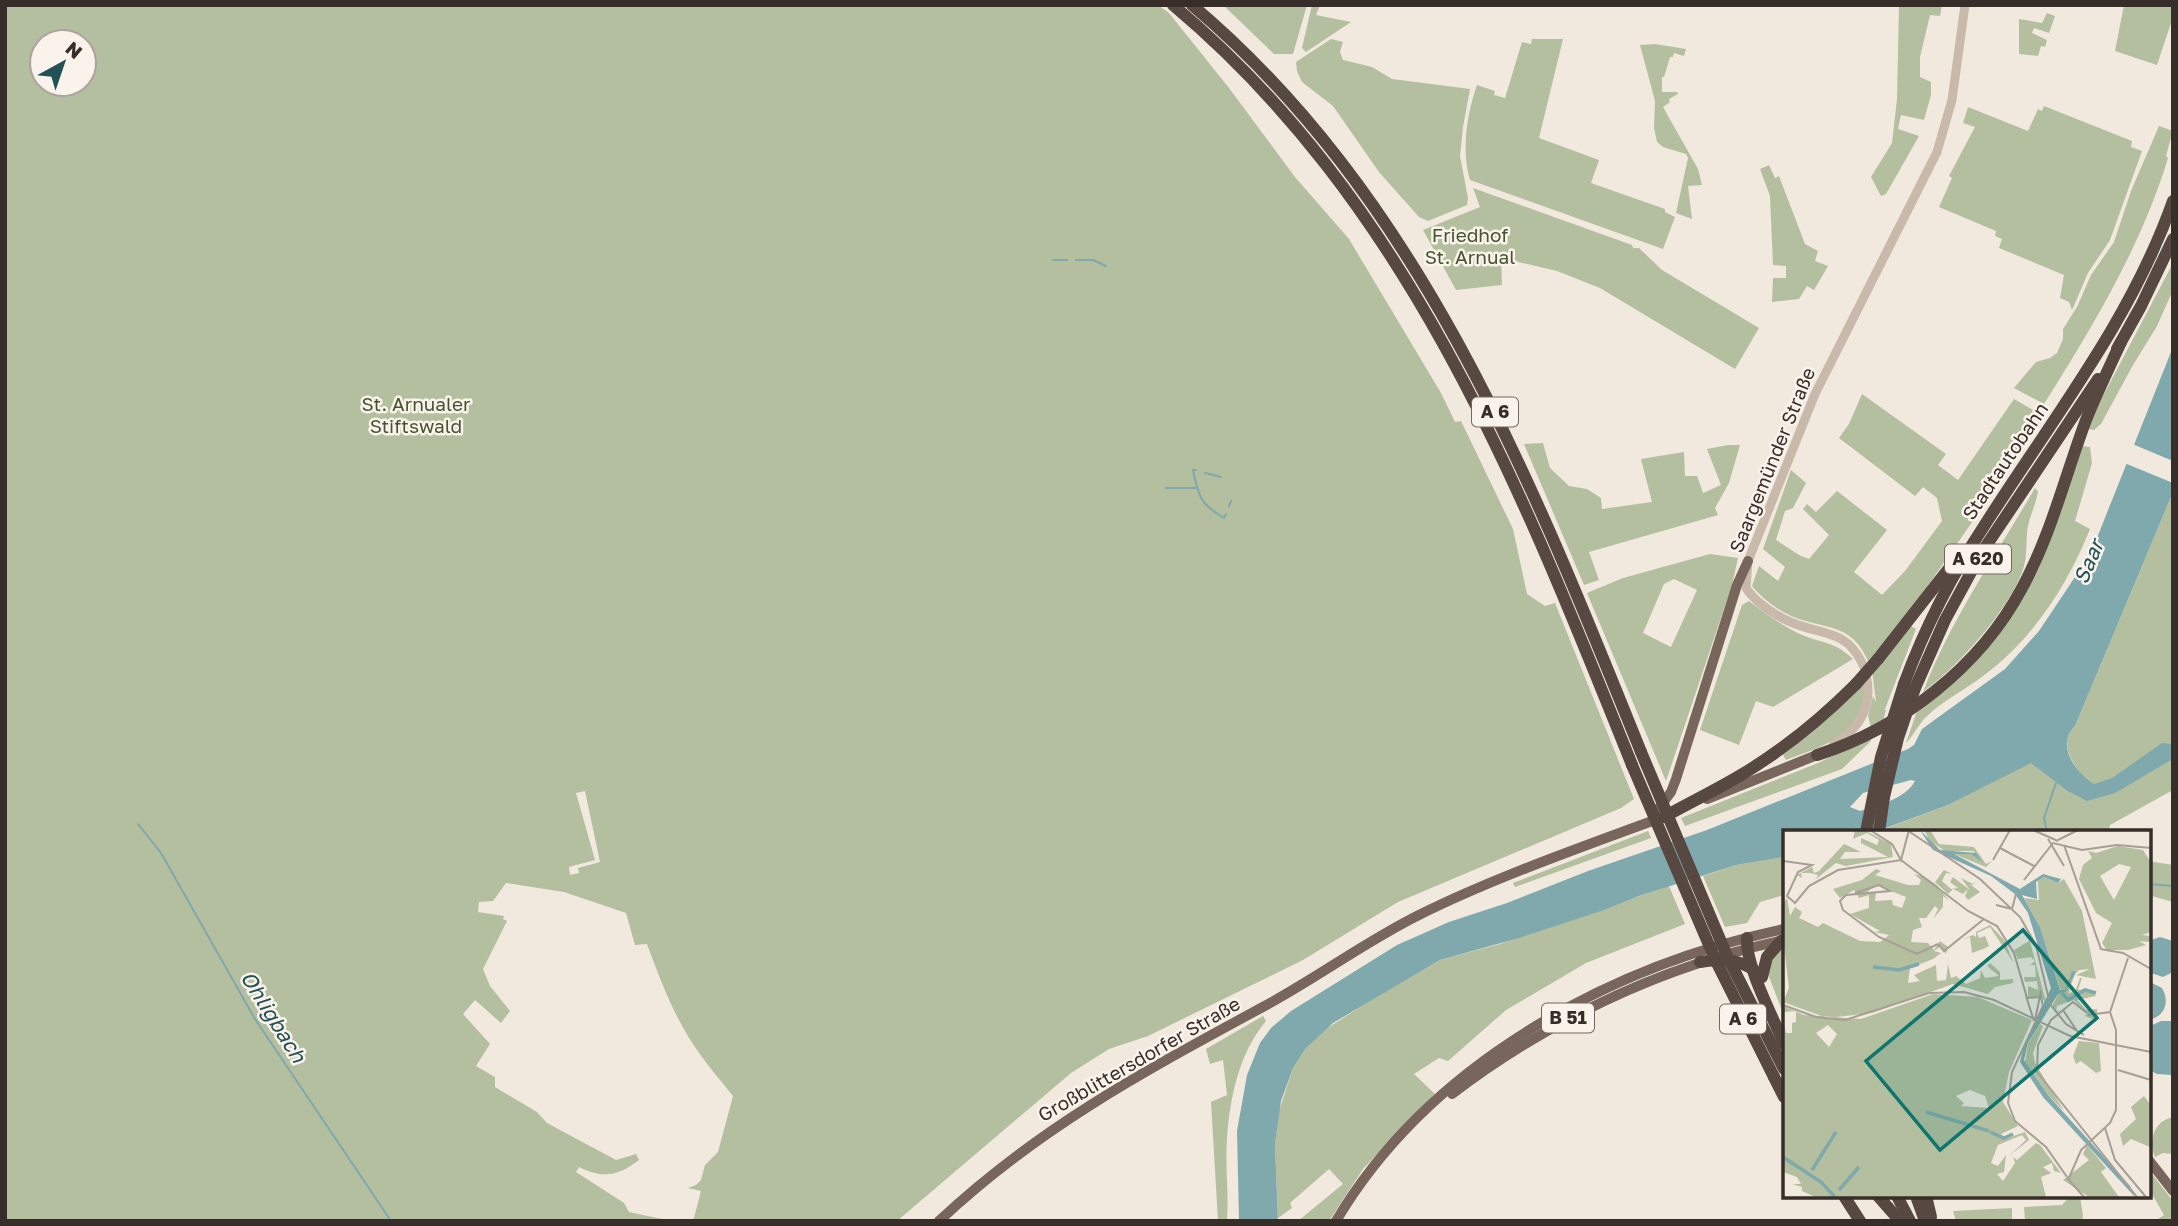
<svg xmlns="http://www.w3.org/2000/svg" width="2178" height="1226" font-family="'Golos Text',sans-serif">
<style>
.green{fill:#b4bf9f;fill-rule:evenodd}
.water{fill:#7fa9ac;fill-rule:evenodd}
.pier{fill:#f1e9de}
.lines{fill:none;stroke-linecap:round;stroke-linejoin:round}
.stream{stroke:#7fa9ac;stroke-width:2}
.tertiary{stroke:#c9b9ab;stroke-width:9}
.primary{stroke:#78665c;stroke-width:10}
.motorway{stroke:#574941;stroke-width:12}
.motorway-bridge{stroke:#574941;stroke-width:12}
.labels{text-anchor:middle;stroke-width:5;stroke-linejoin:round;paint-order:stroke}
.shield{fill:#f9f3eb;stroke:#716964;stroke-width:2}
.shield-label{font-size:18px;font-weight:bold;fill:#372e2a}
.park-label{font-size:19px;fill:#45542f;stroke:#f9f3eb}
.street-label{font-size:19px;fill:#372e2a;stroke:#f9f3eb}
.water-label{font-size:21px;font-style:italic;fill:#225156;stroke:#f9f3eb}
.inset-river{fill:none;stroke:#7fa9ac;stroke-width:3.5}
.inset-road{fill:none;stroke:#a79e96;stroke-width:2}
.view{fill:#0f766e;fill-opacity:0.15;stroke:#0f766e;stroke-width:3.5}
.inset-edge{fill:none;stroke:#372e2a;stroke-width:3.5}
</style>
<rect width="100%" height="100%" fill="#f1e9de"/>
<g class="green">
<path d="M5,5H1158L1169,13L1229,88L1295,177L1349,239L1441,393L1455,422L1461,421L1513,529L1527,594L1545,606L1555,603L1634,799L1621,808L1398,902L1303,960L1148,1036L1109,1049L1071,1073L897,1221H689L694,1218L701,1191L688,1188L696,1185L701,1180L705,1165L718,1152L733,1096C723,1083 712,1071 702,1057C677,1024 661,982 647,944L635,945L626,913L564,892L506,883L493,901L479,902L478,912L504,916L503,919L507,921L483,969L490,986L510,1011L501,1023L475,1000L463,1014L490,1044L476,1066L495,1077V1087L537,1112L547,1123L616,1160L636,1154L639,1160C618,1176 603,1179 579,1167L576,1172L624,1203L629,1212L671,1221H5ZM42,42H84V84H42ZM585,791L600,862L578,868L579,873L570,875L569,867L595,860L576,793Z"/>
<polygon points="1223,5 1307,5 1293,54 1274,54"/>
<polygon points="1312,5 1320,5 1316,15 1351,22 1306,52 1302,48"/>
<polygon points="1899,5 1942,5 1940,16 1930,15 1920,57 1920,77 1931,82 1931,95 1924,120 1901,115 1898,129 1919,136 1886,194 1881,196 1871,177 1892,143 1897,99"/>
<polygon points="2124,5 2173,5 2173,17 2157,65 2115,51"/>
<polygon points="2047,13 2055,16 2049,33 2034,28 2032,33 2047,40 2045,47 2041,46 2038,56 2019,54 2019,19 2042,23"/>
<polygon points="1331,39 1343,42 1340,52 1343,60 1372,67 1392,79 1470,89 1463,127 1460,156 1468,198 1467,205 1428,221 1419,217 1379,172 1333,106 1302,82 1297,71 1296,62"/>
<path d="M1532,39H1563L1539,138L1599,160L1591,183L1665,209V212L1675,217L1663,249L1470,180C1461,151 1467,113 1477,85L1495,91L1494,95L1505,98L1522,42L1531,44Z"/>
<polygon points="1655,44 1686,49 1684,56 1674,53 1673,57 1670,57 1664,77 1662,77 1662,92 1677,92 1678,94 1669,99 1670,102 1663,107 1698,169 1702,185 1688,186 1692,219 1676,213 1688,158 1686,154 1663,147 1657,142 1654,128 1655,101 1640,45"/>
<polygon points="2044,106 2132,141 2131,147 2142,151 2110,240 2088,273 2072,310 2069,302 2060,298 2064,275 1999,248 2002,239 1995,236 1996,231 1939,207 1952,178 1949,176 1975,127 1963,123 1968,107 2028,131 2038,109 2042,111"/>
<path d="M2159,126L2173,131L2166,156L2168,158C2141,247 2093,326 2044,404L2014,388L2036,362L2050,358L2057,353L2063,339V329L2077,307L2091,275L2114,242L2131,191Z"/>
<polygon points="1769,165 1775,178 1779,176 1805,244 1818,251 1815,261 1828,266 1814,290 1807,286 1799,299 1772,302 1773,278 1786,278 1786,266 1773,265 1770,196 1760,169"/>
<polygon points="1473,188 1632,245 1633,248 1639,248 1662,270 1759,328 1735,369 1600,288 1557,271 1501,258 1502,285 1456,290 1423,230 1480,207"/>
<polygon points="2173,263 2173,290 2157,326 2133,365 2101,424 2094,430 2088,429 2104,394"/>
<path d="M1862,394L1946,454L1938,465L1958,480L2014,399L2045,417L1900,626L1868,661C1853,627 1833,629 1802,620C1784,615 1763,600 1752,586L1759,566L1778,581L1785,567L1763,549L1791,470L1806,483L1793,508L1785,511L1776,540L1799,555L1809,559L1829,535L1803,509L1807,504L1816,512L1837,491L1887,530L1854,572L1882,595L1905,571L1942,521L1937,498L1923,487L1915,496L1839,438L1849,424Z"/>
<polygon points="1543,443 1550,468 1569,486 1587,489 1601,498 1602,509 1652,502 1641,459 1684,452 1685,476 1697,476 1703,493 1721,485 1707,449 1728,445 1740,445 1729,483 1715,508 1718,515 1589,552 1599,580 1584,585 1524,444"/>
<path d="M2082,446L2090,447L2092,463L2075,521L2090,529C2067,586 2033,639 1983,676C1965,690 1942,701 1926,717C1918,725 1914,735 1906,743L1918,708L2026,592L2039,568Z"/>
<path d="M2035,488L2038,491C2036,505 2028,519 2027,533C2026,544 2027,555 2024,566C2012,607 1958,667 1923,692C1951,619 1996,555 2035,488Z"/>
<path d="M2173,492V790L2110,825L2108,832H1886L1887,828L1948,805L2031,762L2066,790L2083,777C2072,762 2058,742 2075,726Z"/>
<path d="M1710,554L1738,558L1732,585L1666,781L1587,593L1623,578ZM1674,579L1697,590L1671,647L1643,633L1664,584Z"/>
<path d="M1749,601C1765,613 1781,625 1800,634C1822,644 1833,640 1853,659L1773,707L1756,701L1739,745L1700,730L1742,605Z"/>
<polygon points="1911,626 1916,629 1885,709 1883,709 1886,710 1883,721 1871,727 1868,716 1873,696 1876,702 1872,670"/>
<path d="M1866,680C1865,689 1865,700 1863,708C1854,738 1812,750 1786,760L1782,753Z"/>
<polygon points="1870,738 1871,741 1842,769 1685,826 1681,818 1818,763"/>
<polygon points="1648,831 1651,838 1515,887 1513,883"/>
<polygon points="1784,857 1784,895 1760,902 1747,923 1725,927 1703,876 1736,865"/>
<polygon points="2148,861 2173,865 2173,902 2148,895"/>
<polygon points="1669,886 1685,924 1586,963 1506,1010 1448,1061 1439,1058 1414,1074 1435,1094 1363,1169 1329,1221 1298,1221 1343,1184 1329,1169 1290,1203 1292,1208 1278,1218 1275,1144 1279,1111 1293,1068 1306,1048 1321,1032 1373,999 1440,960 1500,944"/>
<polygon points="1784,944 1784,1016 1768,974 1770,957"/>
<path d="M1263,1016L1266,1021C1239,1053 1230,1097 1227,1138C1225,1166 1229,1193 1227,1221H1218L1211,1102L1227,1095L1223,1060L1210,1064L1206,1049Z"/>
<path d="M2173,1117V1154L2163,1153L2155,1157C2148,1140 2154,1121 2173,1117Z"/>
<polygon points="2148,1169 2173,1201 2173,1221 2155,1221 2164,1215 2148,1187"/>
<polygon points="2070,1196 2080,1196 2083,1216 2082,1221 2025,1221 2024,1207 2062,1205"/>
<polygon points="2012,1208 2012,1221 1956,1221 1953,1211"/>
</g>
<g class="water">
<path d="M2173,347V492L2075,726C2055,745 2076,773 2094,784L2112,778L2162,743L2173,744V759L2115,793L2087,801L2066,790L2031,763L1948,805L1875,832H1784V857L1736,865L1639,896L1601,911L1519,938L1440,960L1333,1023L1306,1048L1293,1068L1281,1101L1275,1144L1278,1221H1239L1237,1131L1247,1075L1260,1043L1271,1028L1291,1011L1397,945L1449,922L1507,903L1588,871L1707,830L1908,749L1914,745L1922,729L2005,669L2039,631L2079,571L2090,562L2089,558ZM1911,780L1915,781C1906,798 1878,806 1860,811L1850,807L1863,793Z"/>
<polygon points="2160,937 2173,941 2173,972 2163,977 2148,972 2148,941"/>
<path d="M2148,981L2162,988C2170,1002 2165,1016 2149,1020Z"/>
<polygon points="2161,1021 2173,1021 2173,1075 2157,1074 2148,1069 2148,1027"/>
</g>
<polygon class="pier" points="2130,443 2173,461 2173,483 2122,462"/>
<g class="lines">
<g class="stream">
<polyline points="1053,260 1067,260"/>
<polyline points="1076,260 1093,260 1106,266"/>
<path d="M1196,470H1193C1198,496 1201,505 1224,518L1226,514"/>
<polyline points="1205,473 1221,477"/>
<polyline points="1166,488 1197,488"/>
<polyline points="1229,506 1231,501"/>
<polyline points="138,824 161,853 255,1019 391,1221"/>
<polyline points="2047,832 2044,818 2056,783"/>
<polyline points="2148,884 2173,886"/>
</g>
<path class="tertiary" d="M1833,745C1853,733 1867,716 1868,693C1868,682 1867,671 1861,661C1845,630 1822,635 1793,623C1777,617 1755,602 1746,588L1748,561L1815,394L1937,152L1952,100L1965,5"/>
<g class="primary">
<polyline points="1707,799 1817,755"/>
<polyline points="1659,808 1671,792 1676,779 1737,585 1748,561"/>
<path d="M1452,1094C1551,1019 1663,966 1784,940"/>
<polyline points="2148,1159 2173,1191"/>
<path d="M939,1221C1038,1128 1143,1072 1261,1008C1314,980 1363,943 1417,916C1493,878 1582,847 1663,817"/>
<path d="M1336,1221C1429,1064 1609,966 1784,929"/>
</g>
<g class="motorway">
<path d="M1173,5C1410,204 1520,486 1632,765"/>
<path d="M1192,5C1421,198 1532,482 1641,752"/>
<polyline points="2117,349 2141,306 2173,239"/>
<polyline points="1878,659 1958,557"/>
<path d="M1904,684C1925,627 1953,573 1986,523C2053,418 2131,320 2173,201"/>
<polyline points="1915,688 1945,620 1982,552 2098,379"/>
<path d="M1817,755C1901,728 1980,667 2022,588C2051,535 2065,476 2086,420C2097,393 2109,368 2121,342"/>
<path d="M1664,817C1689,803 1716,790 1741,775C1783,750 1821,719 1856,684"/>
<polyline points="1879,832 1884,797"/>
<path d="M1747,938C1745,965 1773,1017 1784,1044"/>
<path d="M1700,962C1721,959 1734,958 1753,969"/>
<polyline points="1762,977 1767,957 1781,941"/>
<polyline points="1774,1077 1784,1097"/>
<polyline points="1844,1196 1860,1221"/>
<polyline points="1878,1196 1900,1221"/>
<polyline points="1897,1196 1910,1221"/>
<polyline points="1916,1196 1925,1221"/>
<polyline points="1926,1196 1931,1217"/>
</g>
<g class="motorway-bridge">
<polyline points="1856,684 1878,659"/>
<polyline points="1641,752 1727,956 1784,1069"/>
<polyline points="1632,765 1715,959 1774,1077"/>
<polyline points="1884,797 1898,738 1915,688"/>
<polyline points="1866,832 1881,757 1904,684"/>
</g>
</g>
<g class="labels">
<g class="shield">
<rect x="1472" y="397.5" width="46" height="29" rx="5"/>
<rect x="1945" y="544.5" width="66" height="29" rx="5"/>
<rect x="1542" y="1003.5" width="52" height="29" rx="5"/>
<rect x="1720" y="1004.5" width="46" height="29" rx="5"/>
</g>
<g class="shield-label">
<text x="1495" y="418">A 6</text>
<text x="1978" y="565">A 620</text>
<text x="1568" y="1024">B 51</text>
<text x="1743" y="1025">A 6</text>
</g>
<g class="park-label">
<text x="1470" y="242">Friedhof<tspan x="1470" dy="22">St. Arnual</tspan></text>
<text x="416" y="411">St. Arnualer<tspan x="416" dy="22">Stiftswald</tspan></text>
</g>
<g class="street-label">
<text transform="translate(1772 460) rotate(-68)" y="7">Saargemünder Straße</text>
<text transform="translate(2005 461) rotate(-56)" y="7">Stadtautobahn</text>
<text transform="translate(1139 1059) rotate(-30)" y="7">Großblittersdorfer Straße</text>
</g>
<g class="water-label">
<text transform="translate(2089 562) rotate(-67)" y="7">Saar</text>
<text transform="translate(273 1017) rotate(58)" y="7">Ohligbach</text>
</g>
</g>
<g transform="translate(1783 830)">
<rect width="368" height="368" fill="#f1e9de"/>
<path d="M72,0L83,1L108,14L110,27L63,36L53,33L33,49L35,45L27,43H18L19,48L14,45L29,37L31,43L36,41L61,14L78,22H62L57,29L105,27L78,13V8L94,15L96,10L84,3L70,9ZM141,0H147L156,14L191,17L203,34L209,31L203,37L171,24H188L200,31L190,21H162L147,11ZM335,16L360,20L367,31L368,102L359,105L367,106V112L356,111L363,115L345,120H324L319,113L329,93L313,83L296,49L300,35L309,28L305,21L313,23ZM336,34L348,37L331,70L317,46ZM93,39L98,41L92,45L125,55H136L138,50L131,44L142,47L154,55L166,71L160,66V77L150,89L155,79L152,76L143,88H136L139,97L130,100L128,112L145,113L151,120L157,111L165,117L163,124L158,116L151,121L158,123L150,129L127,138L125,153L137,151L131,145L153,135L154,151L163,150L165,134L168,148L173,146L183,154L197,148L198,140L202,148L216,146L204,136L207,133L217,142V150L230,149V153L212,157L205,164L170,154L89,183L44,188L0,172L6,158L0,108V74L4,68L7,86L12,77L19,82L16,88L35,97L40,93L77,111L97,112L106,105L91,102L97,101L67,84L86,78V65L76,68L71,60L57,68L50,59L79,50ZM93,55L123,67L119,78L110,75L109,70L92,71L93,63L84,62ZM161,40L169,44L163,43L159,51L168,59L175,58L167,52L170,47L187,60L178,48L190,54L193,51L190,55L187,54L197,62L185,70L182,66L185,59L180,64L170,59L165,64L152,52ZM261,47L275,53L281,49L299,81L313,149L293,145L307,139L296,140L292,144L285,163L292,162L297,148H299L295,160L305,159L313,166L294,170L303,180L314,179V186L305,184L314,187L312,190L302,186L304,183L291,170L274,176L273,182L278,179L274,183L269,177L275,164L282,162L277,159L257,97L241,68L256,70L255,51ZM207,95L222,111L230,132L207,97L194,103L196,108L202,106L206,116L200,119L189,123L187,107L178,110L190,105L193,107V102ZM245,104L263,172L254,189L262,173L259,167L245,168V156L255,160L254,151L242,152L241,147H253L252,135H247L252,131L248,127L235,129L231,120L246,111ZM150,164L195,167L249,190L226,242L220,272L235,296L218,304L222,309L242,302L246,310L226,326L243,310L239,305L215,315L208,333L215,336L223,325L221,342L214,344L220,351L232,333L230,327L234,330L253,313L257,315L278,343L271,341L269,333L260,337L268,343L258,347L263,367H32L19,361V357L9,354H18L14,347L0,342V190L3,203H9V193L13,192V181L0,182V176L21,185L78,189ZM45,195L54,204L46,217L33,203ZM187,260L202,266L206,278L178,276L181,273L173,266ZM257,194L260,196L250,223L252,233L281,281L263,263L250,243L251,236L249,242L242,232L245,214ZM296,211L316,213L318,241L313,243L298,231L293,234L290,226ZM361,266L367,274V317L348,309L340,316L337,304L353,289L348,277ZM304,315L323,338L318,342L336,367H306L280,350L306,330L300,324Z" fill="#b4bf9f" fill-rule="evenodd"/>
<path d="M137,0L157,20L193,23L200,32L188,24H171L237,59L260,44L278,49L275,53L261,47L253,52L254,69L239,65L257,97L277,160H282L289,141L293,142L282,162L275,164L245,213L241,230L264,264L347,356L352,367L260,267L237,232L241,215L268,158L245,83L232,64L208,46L150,20Z" fill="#7fa9ac"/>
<path class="inset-river" d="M90,137L116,140L136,134M279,163L285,170L302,160L313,163M143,282L206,301M207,302L221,308L230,304M0,327L38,352L52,367M29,340L53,302M56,360L76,337"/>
<path class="inset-road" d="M87,0L109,14L118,30L126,0M124,0L197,49L237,87L253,115L267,174L283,194L301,205M250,0L275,11M265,9L281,36M275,10L295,0M281,15L318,119L340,123L368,139M217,18L251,36M210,30L227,0M0,31L29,35L15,42L4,66L12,73L26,56L55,40L118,30L185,81L214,96L231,123L244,168L258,167L260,176M241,50L270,13L299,20L334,15L368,18M72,63L96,55L107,61L63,65L57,71L60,80L96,107L134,124L155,114M213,75L229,79L233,64M155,114L161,121L201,89M243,166L251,191M0,175L33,187L62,190L146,163L181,162L211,170L287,206L368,222M260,176L229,242L225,273L232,291L263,317L284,347M280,180L294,201M304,183L290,172L268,190L255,215L254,242L354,367M305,185L327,182L345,128M252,190L258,161M335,240L368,250M322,298L332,330L363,367M284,348L301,367M286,348L298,320L327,293L333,280V200L327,182"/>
<path class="view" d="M240,100L314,188L157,320L83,231Z"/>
<rect width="368" height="368" class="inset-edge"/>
</g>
<rect width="2178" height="1226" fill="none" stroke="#372e2a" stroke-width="14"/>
<g transform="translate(63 63) rotate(40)"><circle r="33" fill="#f9f3eb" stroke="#aba49e" stroke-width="2"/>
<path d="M0-5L12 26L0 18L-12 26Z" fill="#225156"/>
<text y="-10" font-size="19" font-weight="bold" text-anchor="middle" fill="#372e2a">N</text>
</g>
</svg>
